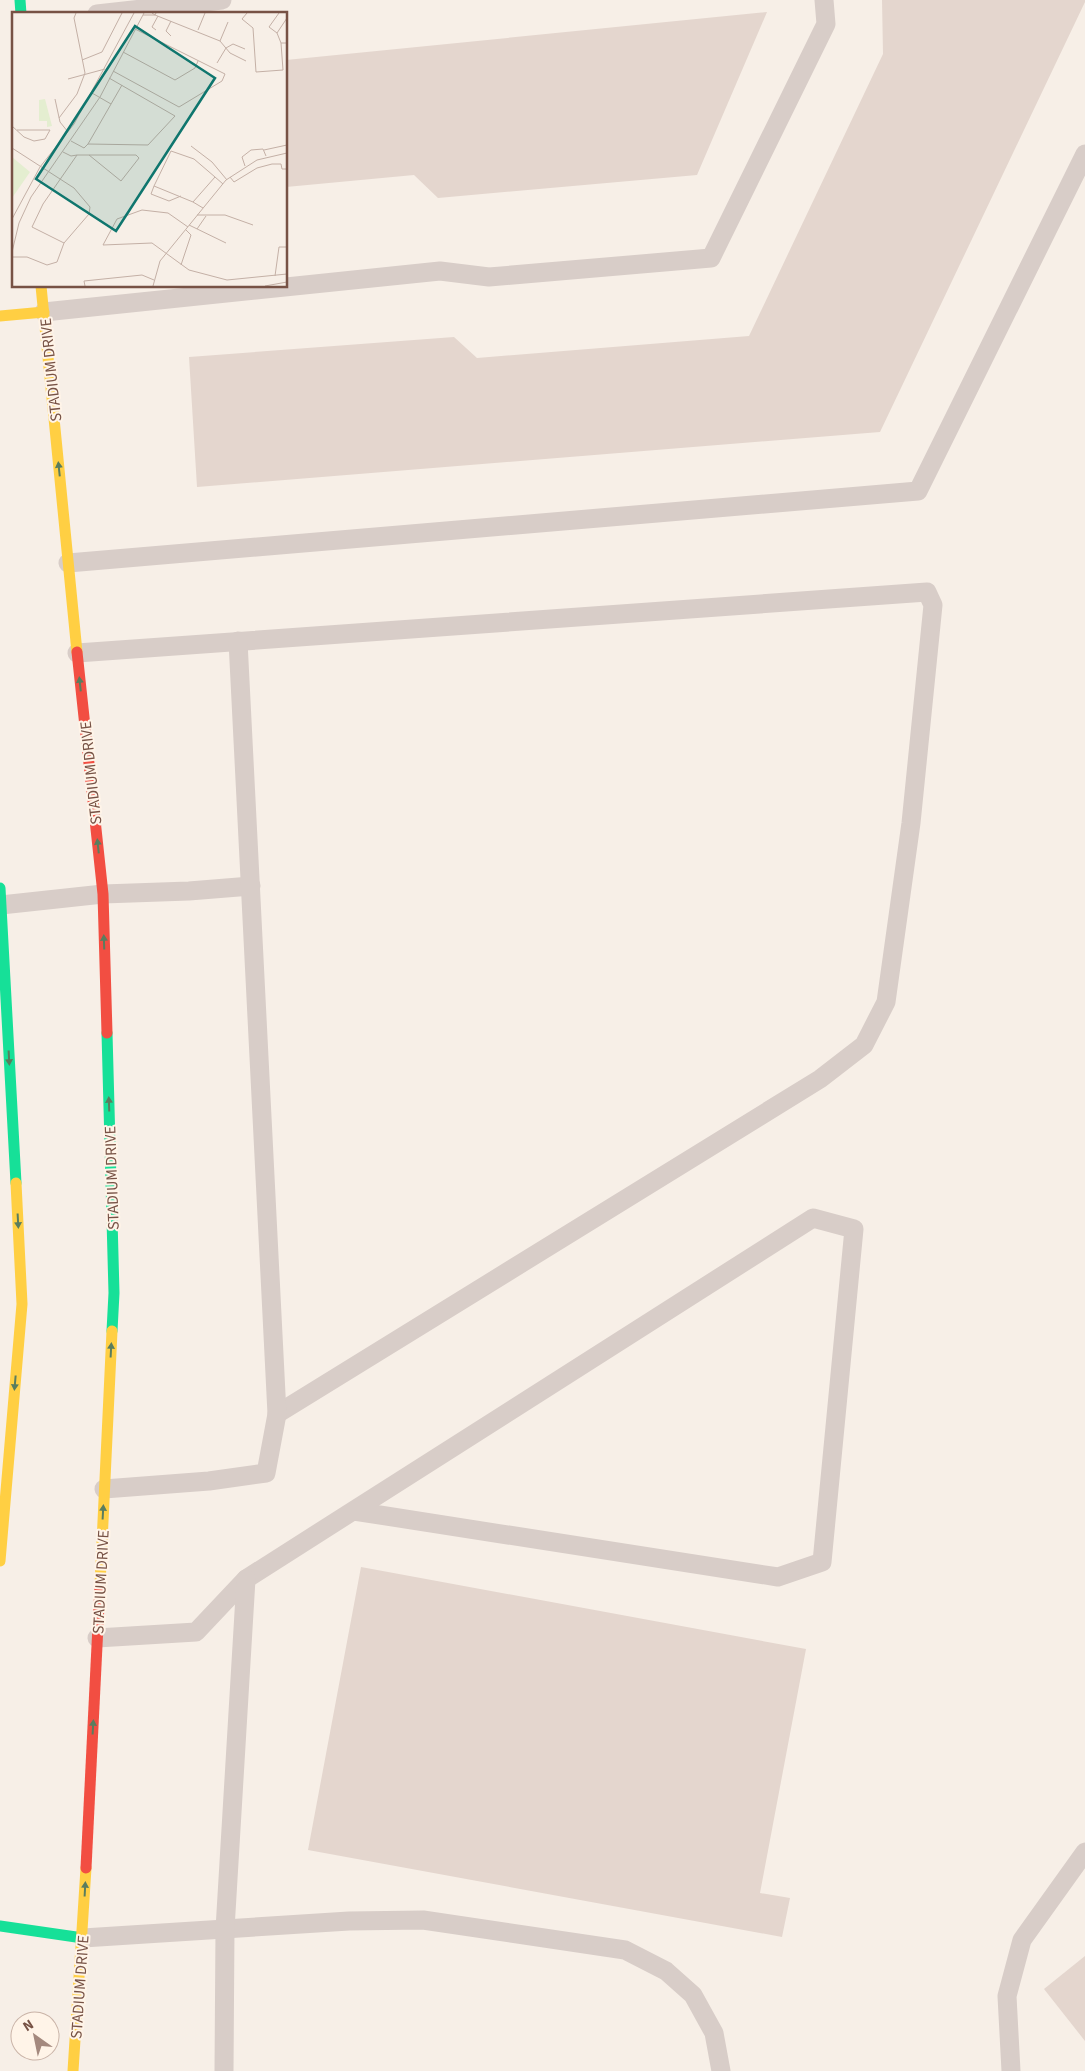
<svg xmlns="http://www.w3.org/2000/svg" width="1085" height="2071" font-family="'Source Sans 3',sans-serif">
<style>
.building{fill:#e4d6ce}
.lines{fill:none;stroke-linecap:round;stroke-linejoin:round}
.lane{stroke:#d8cdc8;stroke-width:19}
.fast{stroke:#16e098;stroke-width:11}
.slow{stroke:#ffcf43;stroke-width:11}
.jam{stroke:#f24e42;stroke-width:11}
.oneway{fill:#5a7d5e}
.labels{text-anchor:middle;stroke-width:4;stroke-linejoin:round;paint-order:stroke}
.street-label{font-size:16px;fill:#775245;stroke:#fff4e8}
.inset-road{fill:none;stroke:#c4b0a6;stroke-width:1}
.view{fill:#0f766e;fill-opacity:0.15;stroke:#0f766e;stroke-width:2.5}
.inset-edge{fill:none;stroke:#775245;stroke-width:2.5}
</style>
<rect width="100%" height="100%" fill="#f7efe7"/>
<g class="building">
<polygon points="882,0 1085,0 1085,2 880,432 197,487 189,357 454,337 477,358 749,336 883,54"/>
<polygon points="767,12 697,175 438,198 414,175 286,187 286,60"/>
<polygon points="361,1567 806,1649 760,1893 790,1898 782,1937 308,1850"/>
<polygon points="1085,1956 1085,2041 1044,1989"/>
</g>
<g class="lines">
<g class="lane">
<polyline points="97,14 222,0"/>
<polyline points="44,312 440,271 489,277 711,258 826,24 824,0"/>
<polyline points="68,563 918,491 1085,154"/>
<polyline points="77,653 927,592 933,605 911,823 886,1002 864,1045 820,1079 277,1414"/>
<polyline points="1,905 103,894 189,891 251,886"/>
<polyline points="104,1489 209,1481 266,1473 277,1414 238,641"/>
<polyline points="97,1638 196,1632 246,1579 813,1218 854,1229 822,1562 778,1577 354,1511"/>
<polyline points="83,1938 349,1921 423,1920 625,1950 666,1971 693,1995 714,2033 721,2071"/>
<polyline points="224,2071 225,1929 246,1579"/>
<polyline points="1011,2071 1007,1996 1022,1940 1085,1852"/>
</g>
<g class="fast">
<polyline points="20,0 21,14"/>
<polyline points="0,888 16,1183"/>
<polyline points="107,1033 114,1293 112,1331"/>
<polyline points="0,1926 83,1938"/>
</g>
<g class="slow">
<polyline points="41,286 77,652"/>
<polyline points="0,316 44,312"/>
<polyline points="0,1561 22,1304 16,1183"/>
<polyline points="100,1585 112,1331"/>
<polyline points="73,2071 86,1868"/>
</g>
<g class="jam">
<polyline points="77,652 103,894 107,1033"/>
<polyline points="86,1868 100,1585"/>
</g>
</g>
<defs><path id="oneway-solid" d="M-6-.8H1V-3.2L6.5 0L1 3.2V.8H-6Z" transform="scale(1.25)"/></defs>
<g class="oneway">
<use href="#oneway-solid" transform="translate(59 469) rotate(-96)"/>
<use href="#oneway-solid" transform="translate(80 684) rotate(-96)"/>
<use href="#oneway-solid" transform="translate(98 846) rotate(-96)"/>
<use href="#oneway-solid" transform="translate(104 942) rotate(-92)"/>
<use href="#oneway-solid" transform="translate(9 1058) rotate(87)"/>
<use href="#oneway-solid" transform="translate(109 1104) rotate(-92)"/>
<use href="#oneway-solid" transform="translate(18 1221) rotate(87)"/>
<use href="#oneway-solid" transform="translate(111 1350) rotate(-87)"/>
<use href="#oneway-solid" transform="translate(15 1383) rotate(95)"/>
<use href="#oneway-solid" transform="translate(103 1512) rotate(-87)"/>
<use href="#oneway-solid" transform="translate(93 1727) rotate(-87)"/>
<use href="#oneway-solid" transform="translate(85 1889) rotate(-87)"/>
</g>
<g class="labels">
<g class="street-label">
<text transform="translate(50 370) rotate(-96)" y="6">STADIUM DRIVE</text>
<text transform="translate(90 773) rotate(-96)" y="6">STADIUM DRIVE</text>
<text transform="translate(111 1178) rotate(-92)" y="6">STADIUM DRIVE</text>
<text transform="translate(100 1582) rotate(-87)" y="6">STADIUM DRIVE</text>
<text transform="translate(79 1987) rotate(-86)" y="6">STADIUM DRIVE</text>
</g>
</g>
<g transform="translate(12 12)">
<rect width="275" height="275" fill="#f7efe7"/>
<path d="M33,87L40,114L35,115V109H27V88ZM0,145L18,160L0,186Z" fill="#e4eed0"/>
<path class="inset-road" d="M144,1L143,3L208,29L218,41L234,49M235,1L230,7L241,16L244,60L271,58L269,31M267,1L257,15L265,21L275,6M131,3H143L140,1M159,9L154,19L159,24M144,18L140,15L146,4M186,18L193,1M265,21L269,31H275M208,29L216,10M111,40L163,68L183,56L186,49M70,48L90,40L110,1M205,51L214,36L221,32L233,37M101,59L167,95L210,69L213,62L123,17M56,67L93,57M80,81L99,92M43,87L48,110L56,120M47,106L65,82L73,61L62,6L64,1M0,114L12,125L22,129L33,127L38,118H5M59,129L72,136L76,132L110,73M76,132L136,133L163,104L97,66M179,134L200,150L215,168M0,136L62,176L78,195L77,202L52,231L45,250L35,253L15,245H0M252,138L275,133M51,140L59,144L65,143H124L127,146L109,169L77,143M233,154L230,145L239,138L251,137L254,144M218,165L222,170L245,156L260,152H269L270,157H275M142,174L139,182L157,189L169,184M181,190L142,174L159,139L182,147L203,165M191,196L181,190L203,165L211,172M185,203H213L241,213M0,207L28,155L62,112L122,1M177,213L214,231M176,215L156,201L130,198L105,207L91,233L140,231L177,258L215,268L275,262M185,217L194,204M52,231L20,215L31,192L65,143M0,240L7,211L19,185L88,85L132,1M169,253L179,223L174,218M263,264L267,235H275M73,274L72,269L130,263L142,268M141,274L148,249L214,168L245,148L275,141M253,274L275,270"/>
<path class="view" d="M123,14L203,66L104,219L24,167Z"/>
<rect width="275" height="275" class="inset-edge"/>
</g>
<g transform="translate(35 2036) rotate(327)"><circle r="24" fill="#fff4e8" stroke="#c9b3a7"/>
<path d="M0-4L9 19L0 12L-9 19Z" fill="#a4897e"/>
<text y="-8" font-size="14" font-weight="bold" text-anchor="middle" fill="#775245">N</text>
</g>
</svg>
